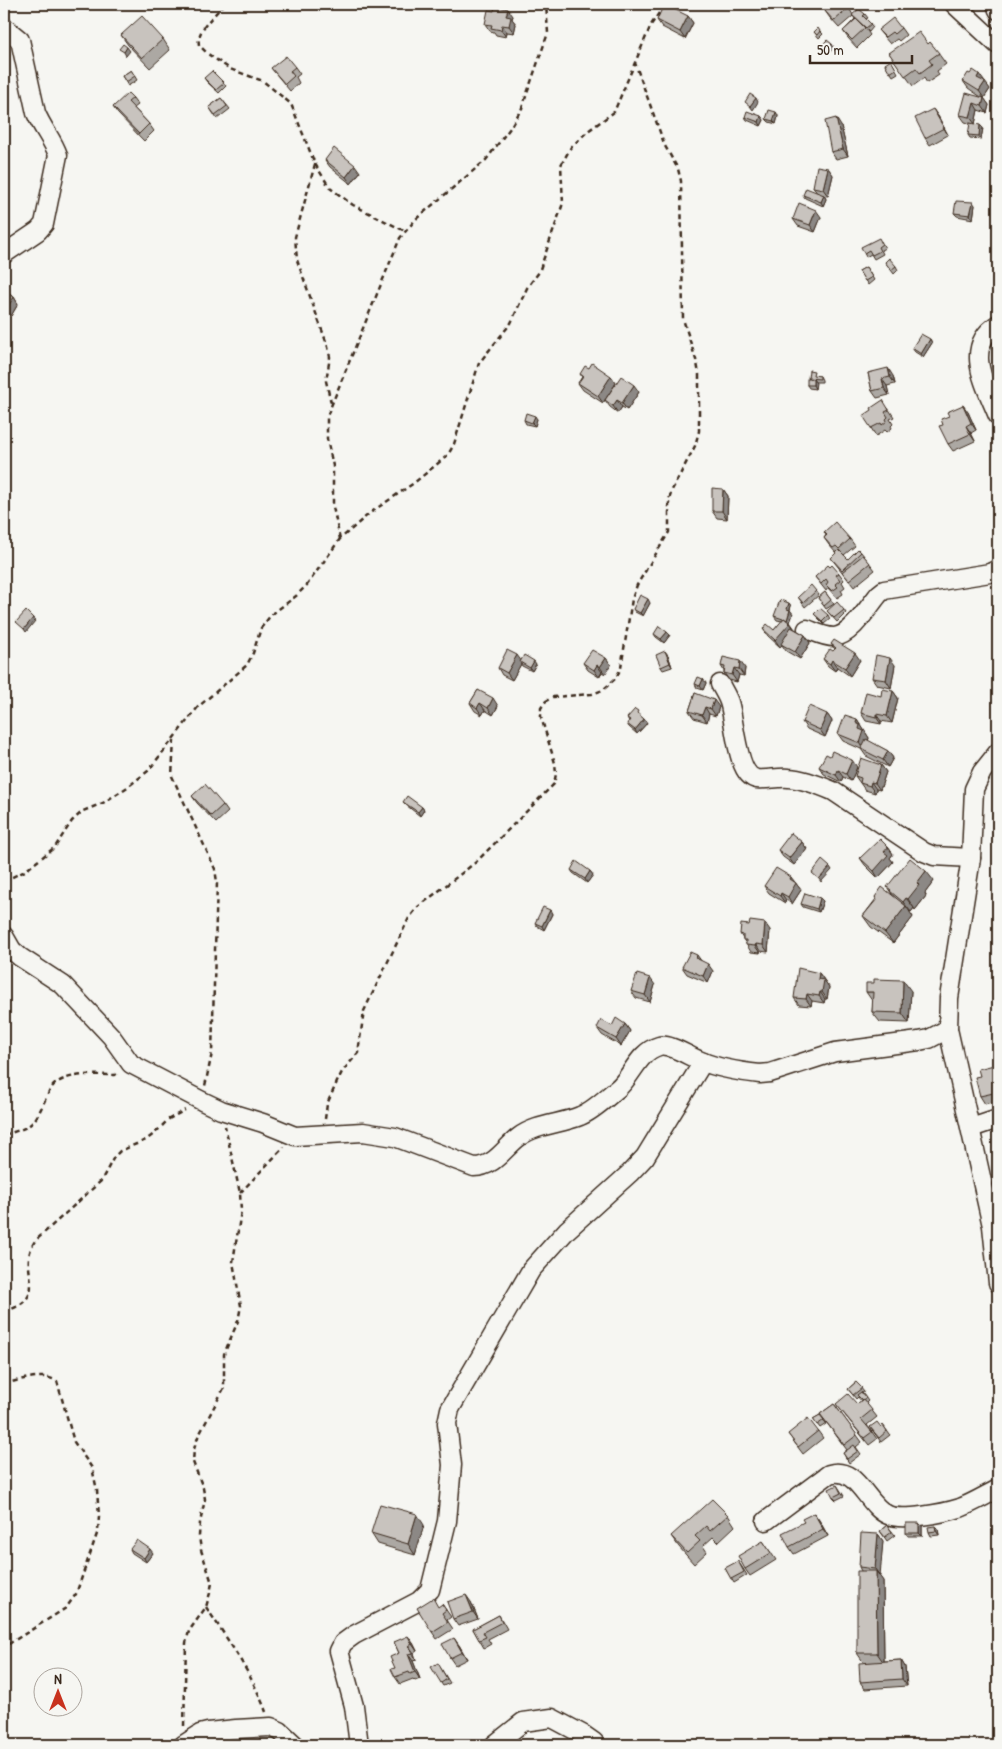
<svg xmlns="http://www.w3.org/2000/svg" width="1002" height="1749" font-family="'Patrick Hand',sans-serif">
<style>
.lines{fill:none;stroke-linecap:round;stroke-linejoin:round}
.minor-casing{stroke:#3b2a1e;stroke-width:21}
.path{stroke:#3b2a1e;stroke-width:2.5;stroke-dasharray:5 4;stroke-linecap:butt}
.minor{stroke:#f6f6f2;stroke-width:18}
.wall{fill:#aca8a3;stroke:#3b2a1e}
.shaded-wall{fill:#8c8885;stroke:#3b2a1e}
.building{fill:#c8c3be;stroke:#3b2a1e}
</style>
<rect width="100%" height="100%" fill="#f6f6f2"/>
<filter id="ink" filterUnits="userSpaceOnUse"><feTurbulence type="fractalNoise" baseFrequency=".02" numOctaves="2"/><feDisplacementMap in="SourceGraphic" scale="10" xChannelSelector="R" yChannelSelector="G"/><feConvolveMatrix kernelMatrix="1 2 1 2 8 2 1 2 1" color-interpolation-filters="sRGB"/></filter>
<g filter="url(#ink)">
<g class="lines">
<defs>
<g id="minor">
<polyline points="954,4 998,45"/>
<polyline points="996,4 998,10"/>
<path d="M4,27L20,40L36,113C42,128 53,140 58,155L44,224L38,231L4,254"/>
<path d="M998,324C962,347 986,386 998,416"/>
<path d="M807,629C815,632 824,637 834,637C851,636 869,606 879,594L884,590L990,573L998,569"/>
<path d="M720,684C723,690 727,696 729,702C735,719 736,776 757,779C768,780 778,777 789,778C804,779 819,785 833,791L924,852L934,856L971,858"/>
<polyline points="998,752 982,772 974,789 971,858 949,998 948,1029 992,1226 998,1283"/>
<path d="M4,936L12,950L20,957L63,985L111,1036L131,1064L202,1101L221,1110L263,1123L295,1136L363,1132L395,1137L474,1167C495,1167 504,1148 519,1137C536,1124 561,1124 580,1116C593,1111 606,1098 617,1089C632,1077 638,1052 659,1046C669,1043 690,1057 701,1061C717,1068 742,1072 760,1074L770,1073L835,1052L919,1041L929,1039L948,1029"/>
<polyline points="971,1128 998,1119"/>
<path d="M766,1521L829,1474C858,1465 866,1506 888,1515C903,1521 944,1513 960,1508C973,1503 986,1495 998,1489"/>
<polyline points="183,1745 200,1734 208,1732 236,1729 271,1727 280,1731 295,1745"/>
<polyline points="359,1745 354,1706 339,1651 343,1643 354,1635 419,1601 430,1590 447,1521 452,1465 447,1423 450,1409 531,1270 567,1230 630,1173 645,1157 703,1062"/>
<polyline points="494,1745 523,1722 552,1718 584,1735 594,1742 595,1745"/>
</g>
</defs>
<use href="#minor" class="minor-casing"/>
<g class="path">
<path d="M224,4C215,16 196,29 199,45L208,54L230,69L263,81L291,104L315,164L295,237L297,260L328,347L330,357L326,381L331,403"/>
<polyline points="315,164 330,188 353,205 405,231"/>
<polyline points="340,539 333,507 333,466 327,439 327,416 400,238 416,219 486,160 510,128 522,108 548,33 546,4"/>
<polyline points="174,740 172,776 215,869 217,882 212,1053 205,1086"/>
<polyline points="4,881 25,871 55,847 72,821 83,811 103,803 129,786 148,771 198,707 247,665 253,653 261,628 271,615 296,596 307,585 340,539 370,513 414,483 448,455 454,444 479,363 511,323 527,288 539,272 561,209 563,203 561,165 571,147 588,131 614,112 651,25 665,4"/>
<polyline points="325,1119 327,1104 337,1082 342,1072 358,1053 364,1011 409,918 418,907 476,862 554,784 556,774 555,763 541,717 541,708 546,701 553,697 592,694 603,690 616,678 621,668 632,599 637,585 669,532 669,500 672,490 695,446 699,431 699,374 697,363 683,319 681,181 678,169 665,146 635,63"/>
<path d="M4,1135C32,1126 33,1127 45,1100C48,1095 50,1088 55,1084C71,1072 97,1075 115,1075L119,1072"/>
<polyline points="240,1193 284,1147"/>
<path d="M4,1312C54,1295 15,1271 35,1241L101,1181L114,1157L120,1151L146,1140L155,1133L169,1119L185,1110"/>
<path d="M4,1384C21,1380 41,1372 57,1381L74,1442L92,1468L97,1490L99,1516L98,1531L76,1594L66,1608L4,1647"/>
<path d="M206,1607C228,1640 252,1674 266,1712"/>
<polyline points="184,1726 186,1643 189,1631 206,1607 210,1593 212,1583 201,1550 199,1536 200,1523 205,1499 203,1488 193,1462 194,1449 198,1437 224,1388 224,1354 238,1321 241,1306 233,1262 241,1211 240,1193 225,1126"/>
</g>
<use href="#minor" class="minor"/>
</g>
<g class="wall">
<polygon points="849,8 853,15 865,14 868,18 866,19 873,27 869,32 866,29 870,35 857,48 848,38 843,31 855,19 853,16 839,28 830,18 825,11"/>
<polygon points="513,16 512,19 516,24 514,33 507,32 506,37 496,35 494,32 490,31 485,24"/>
<polygon points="688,16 693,23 685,39 662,27 657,20"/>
<polygon points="901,28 906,35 899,41 897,39 890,44 878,30"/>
<polygon points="820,31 823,34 819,38 814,32"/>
<polygon points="121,35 163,39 170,50 150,68 128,45"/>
<polygon points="930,42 946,64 937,71 939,75 927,83 924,78 913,86 889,53 928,44"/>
<polygon points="885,64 893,64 898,73 893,76"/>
<polygon points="295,67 300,74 296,77 299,83 290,91 271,68"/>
<polygon points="131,70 137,80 128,86 122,76"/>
<polygon points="204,78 224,83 226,86 219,93 207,82"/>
<polygon points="963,81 984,81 984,82 990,89 984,98 989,105 987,113 978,110 975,124 983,128 981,139 970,138 968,135 973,124 965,122 960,115 981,97 968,88"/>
<polygon points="133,98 138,105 134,108 149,124 154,131 144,141 118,114 113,107"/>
<polygon points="221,98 230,109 217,119 209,107"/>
<polygon points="776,112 778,116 776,124 769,122 766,119"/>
<polygon points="761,116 764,120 761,126 747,120 745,117"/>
<polygon points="938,116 948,135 930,145 925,138"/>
<polygon points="841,126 848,156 836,159 831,152"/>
<polygon points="325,160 360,172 351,184 330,167"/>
<polygon points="828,168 833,175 828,196 821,195 824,195 826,199 823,206 805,198 803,195 817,193 813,187"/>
<polygon points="975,205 973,219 957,216 954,213"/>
<polygon points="821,217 815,232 798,226 793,219"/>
<polygon points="881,241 885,248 881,250 883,254 874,259 871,254 866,257 864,253"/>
<polygon points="885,262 896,266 898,270 894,274"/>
<polygon points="866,267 874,280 868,285 859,271"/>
<polygon points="4,291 14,297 18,304 11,316 4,312"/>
<polygon points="930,339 932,343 923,357 915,352 912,348"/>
<polygon points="868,373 893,376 895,384 887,386 889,395 877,398 872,391"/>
<polygon points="580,374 611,376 616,383 603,403 583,390 578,383 582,377"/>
<polygon points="816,375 816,376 820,376 822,380 822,382 815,382 815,389 809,388 807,385 809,379 808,378"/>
<polygon points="639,392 627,410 622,407 618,413 610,407 605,400"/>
<polygon points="888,408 894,417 890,419 893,424 891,426 892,428 887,432 885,430 876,436 871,428"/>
<polygon points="968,412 976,430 971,433 975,441 953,451 948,444"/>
<polygon points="537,419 535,426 526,424 524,420"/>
<polygon points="723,489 728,496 727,519 717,518 712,511"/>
<polygon points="824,532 850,539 855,546 844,555 848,559 861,552 875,570 854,587 831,558 836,553 829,545 824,538 826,535"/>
<polygon points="830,567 839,573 844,580 842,582 845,587 841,590 843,594 837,598 828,588 826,591 815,577"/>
<polygon points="816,591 819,595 805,607 798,597"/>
<polygon points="825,592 834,604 826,609 818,598"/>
<polygon points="650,603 643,616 635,612 633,609"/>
<polygon points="789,603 791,606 790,610 793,614 790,622 795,629 805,635 810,643 800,659 786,651 782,645 780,647 768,636 763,629 774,630 782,621 777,620 774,616"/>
<polygon points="844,610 846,613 837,622 827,611"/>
<polygon points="814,614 828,615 830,619 824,624"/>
<polygon points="654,634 670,635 664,643 656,637"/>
<polygon points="831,644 860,660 850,676 837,667 835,671 828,666 823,659 833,651 835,649"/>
<polygon points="668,655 672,667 663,670 661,667"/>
<polygon points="606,658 611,665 605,674 602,672 599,677 588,670 583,663"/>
<polygon points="521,661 536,664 532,671 522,666 521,664 512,680 502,675 498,668"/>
<polygon points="895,665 891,688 877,685 872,678"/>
<polygon points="721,666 745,668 744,676 739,675 737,682 729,680 724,673 724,671"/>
<polygon points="706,683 703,690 697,688 695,684"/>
<polygon points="478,690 498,706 493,715 485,710 482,715 475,711 470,703"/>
<polygon points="893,691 898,698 892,723 881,721 881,724 866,721 861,713 881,696"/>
<polygon points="695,693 719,707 716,716 709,714 707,722 694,718 689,711"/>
<polygon points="827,714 832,721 825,737 807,729 802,722"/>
<polygon points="641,715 640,716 644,719 647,723 637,734 629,727 627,724 629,721 627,718"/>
<polygon points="857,719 869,738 868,741 888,751 893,758 888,767 866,756 861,749 843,741 838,734"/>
<polygon points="881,765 886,772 880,790 876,789 875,793 865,790 855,776"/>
<polygon points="819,767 857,767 851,781 843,777 841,782 824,774"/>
<polygon points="192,796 223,805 228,812 216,823 197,803"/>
<polygon points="403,802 422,807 424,810 420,816 406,805"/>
<polygon points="802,842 807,849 794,865 783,857 778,850"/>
<polygon points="888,847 893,854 890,858 893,862 878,878 865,865 860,858"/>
<polygon points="571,870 590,871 593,875 587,883 573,873"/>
<polygon points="794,881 801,890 792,904 786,900 785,903 769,893 764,886"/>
<polygon points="934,881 925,893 926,896 915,910 914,908 911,912 909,911 913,917 893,943 871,927 863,916 876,899 875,897 894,897 887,887"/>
<polygon points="823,901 819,912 803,907 801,904"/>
<polygon points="550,910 552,914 544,930 537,926 535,923"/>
<polygon points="770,930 768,952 760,951 760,953 751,952 740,934"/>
<polygon points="701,961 713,971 708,983 687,974 682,967"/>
<polygon points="819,973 829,987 827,999 825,999 824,1003 812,1001 811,1006 799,1005 794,998"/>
<polygon points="655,985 650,1002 636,998 631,991"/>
<polygon points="911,991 909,1023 880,1022 872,1012 873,1002 866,992"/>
<polygon points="625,1024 630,1031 621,1046 602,1035 597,1028"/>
<polygon points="998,1064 998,1100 985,1104 980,1096 980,1076"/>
<polygon points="856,1382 864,1392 862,1393 868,1401 866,1403 877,1417 867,1425 877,1439 869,1445 836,1404 857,1404 861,1401 858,1397 856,1399 848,1389"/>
<polygon points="834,1404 862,1442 856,1447 861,1454 849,1463 843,1453 847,1450 820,1414"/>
<polygon points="820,1415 826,1424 820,1428 813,1419"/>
<polygon points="883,1425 890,1435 881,1442 870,1427 881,1427"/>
<polygon points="818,1431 823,1438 803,1454 788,1434"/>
<polygon points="837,1485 844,1496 836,1500 833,1497"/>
<polygon points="814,1513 819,1520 828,1536 794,1554 789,1547 804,1522"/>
<polygon points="728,1515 735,1526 718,1542 713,1537 703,1546 707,1552 694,1564 679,1547 671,1536"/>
<polygon points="919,1523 922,1526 922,1536 908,1536 906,1533"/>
<polygon points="424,1525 415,1555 378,1544 371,1533"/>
<polygon points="887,1525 895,1535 887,1541 880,1531"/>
<polygon points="938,1529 939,1535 931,1536 929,1532"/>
<polygon points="878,1534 883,1541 879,1576 883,1581 884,1661 901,1660 905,1667 907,1686 865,1689 860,1682 864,1663 857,1653 861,1571 859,1567"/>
<polygon points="763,1541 776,1560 750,1576 745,1569"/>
<polygon points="130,1549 153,1553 146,1562 132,1553"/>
<polygon points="740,1564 747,1575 734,1583 725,1568"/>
<polygon points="471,1602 478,1619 458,1626 453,1619"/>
<polygon points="442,1604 451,1617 447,1620 453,1629 437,1639 432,1632 439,1607"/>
<polygon points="499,1615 507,1629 488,1639 491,1644 484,1648 473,1629"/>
<polygon points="394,1642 413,1643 417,1651 414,1653 416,1660 413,1661 420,1679 415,1681 413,1679 400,1684 395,1677 395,1668 399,1653"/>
<polygon points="459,1645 467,1659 455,1665 450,1658"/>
<polygon points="440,1667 450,1683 443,1686 441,1683"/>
</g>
<g class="shaded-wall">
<polygon points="508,9 513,16 512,19 516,24 514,33 509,26 506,16"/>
<polygon points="688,16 693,23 685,39 680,32"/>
<polygon points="502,25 507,32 506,37 501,30"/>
<polygon points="832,44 834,48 830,52 828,49"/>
<polygon points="127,47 130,51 126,56 124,52"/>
<polygon points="979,74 984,81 982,85 977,78"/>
<polygon points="985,82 990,89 984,98 989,105 987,113 982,106 984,98 979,91"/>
<polygon points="756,98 758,102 753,110 750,106"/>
<polygon points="974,103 978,110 975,124 970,117"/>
<polygon points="933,109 938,116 948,135 944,128"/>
<polygon points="776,112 778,116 776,124 773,121"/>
<polygon points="761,116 764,120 761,126 759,122"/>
<polygon points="836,118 841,126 848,156 843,149"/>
<polygon points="980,125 983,128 981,139 979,136"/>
<polygon points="355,165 360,172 351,184 346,177"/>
<polygon points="828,168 833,175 828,196 823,189"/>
<polygon points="824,195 826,199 823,206 821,202"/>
<polygon points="973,202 975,205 973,219 970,215"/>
<polygon points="816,210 821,217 815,232 810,225"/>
<polygon points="14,297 18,304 11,316 6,309"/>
<polygon points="930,339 932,343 923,357 921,354"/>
<polygon points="888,368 893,376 895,384 890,377"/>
<polygon points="611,376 616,383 603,403 598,396"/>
<polygon points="813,379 816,383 815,389 813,385"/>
<polygon points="882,379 887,386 889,395 884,388"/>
<polygon points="634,385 639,392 627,410 622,403"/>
<polygon points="617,400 622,407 618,413 613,406"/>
<polygon points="963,405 968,412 976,430 971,423"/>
<polygon points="535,416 537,419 535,426 532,423"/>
<polygon points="966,426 971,433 975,441 970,434"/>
<polygon points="723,489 728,496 727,519 722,511"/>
<polygon points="648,599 650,603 643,616 640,613"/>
<polygon points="789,603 791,606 789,612 787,609"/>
<polygon points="790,610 793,614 789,624 790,623 795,630 780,647 775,640 787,620"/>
<polygon points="33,618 35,621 26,632 24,629"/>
<polygon points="667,632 670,635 664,643 661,639"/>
<polygon points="805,635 810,643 800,659 795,652"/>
<polygon points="665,651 668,655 672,667 670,663"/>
<polygon points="855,653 860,660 850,676 845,668"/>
<polygon points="517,655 522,662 520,662 521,664 512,680 507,673"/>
<polygon points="606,658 611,665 605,674 600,667"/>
<polygon points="890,658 895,665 891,688 886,680"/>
<polygon points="832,660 837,667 835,671 830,664"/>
<polygon points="534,661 536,664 532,671 530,668"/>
<polygon points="740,661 745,668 744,676 739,669"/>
<polygon points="597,665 602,672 599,677 594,670"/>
<polygon points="734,668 739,675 737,682 732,675"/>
<polygon points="703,679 706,683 703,690 700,686"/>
<polygon points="893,691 898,698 892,723 887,716"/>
<polygon points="493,698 498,706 493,715 488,708"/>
<polygon points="714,700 719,707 716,716 711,709"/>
<polygon points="480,703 485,710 482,715 477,708"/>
<polygon points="705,707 709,714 707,722 702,715"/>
<polygon points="827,714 832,721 825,737 820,730"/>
<polygon points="876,714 881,721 881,724 876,717"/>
<polygon points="644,719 647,723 637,734 635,730"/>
<polygon points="857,719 869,738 865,750 860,743 859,729 856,723"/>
<polygon points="888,751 893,758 888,767 883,760"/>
<polygon points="852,760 857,767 851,781 846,774"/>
<polygon points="881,765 886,772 880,790 875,783"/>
<polygon points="838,770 843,777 841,782 836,775"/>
<polygon points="871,782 876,789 875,793 870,786"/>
<polygon points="422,807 424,810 420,816 418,812"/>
<polygon points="802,842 807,849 794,865 789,858"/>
<polygon points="888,847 893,854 890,858 893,862 878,878 874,871 884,852"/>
<polygon points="830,867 832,870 821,882 819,879"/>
<polygon points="590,871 593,875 587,883 585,879"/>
<polygon points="926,871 934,881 925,893 926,896 915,910 908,899 917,883"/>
<polygon points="791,877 801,890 792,904 788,897"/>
<polygon points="781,893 786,900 785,903 780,896"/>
<polygon points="820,898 823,901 819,912 817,909"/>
<polygon points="906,898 914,908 911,912 903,902"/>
<polygon points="906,906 913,917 893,943 885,933"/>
<polygon points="550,910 552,914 544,930 542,926"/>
<polygon points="765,923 770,930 768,952 763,945"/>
<polygon points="756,944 760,951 760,953 755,946"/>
<polygon points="697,955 702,962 696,958"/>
<polygon points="708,964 713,971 708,983 703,976"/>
<polygon points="819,973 829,987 827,999 822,992 818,979"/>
<polygon points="650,978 655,985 650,1002 645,995"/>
<polygon points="903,980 911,991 909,1023 902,1013"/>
<polygon points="820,992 825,999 824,1003 819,996"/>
<polygon points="807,994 812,1001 811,1006 806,999"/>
<polygon points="625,1024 630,1031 621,1046 616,1039"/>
<polygon points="814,1513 819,1520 828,1536 823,1529"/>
<polygon points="417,1514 424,1525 415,1555 408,1544"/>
<polygon points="919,1523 922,1526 922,1536 919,1533"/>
<polygon points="935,1526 938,1529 939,1535 936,1531"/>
<polygon points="878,1534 883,1541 880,1576 875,1569"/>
<polygon points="150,1549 153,1553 146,1562 144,1558"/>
<polygon points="876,1571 883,1581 884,1663 877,1653"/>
<polygon points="466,1595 471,1602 478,1619 473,1612"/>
<polygon points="408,1636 413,1643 417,1651 412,1644"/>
<polygon points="454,1638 459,1645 467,1659 462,1652"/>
<polygon points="409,1646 414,1653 416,1660 412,1653"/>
<polygon points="408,1654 413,1661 420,1679 415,1672"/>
<polygon points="901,1660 905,1667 907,1686 902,1679"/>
</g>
<g class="building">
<polygon points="664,4 688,16 680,32 657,20"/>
<polygon points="832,4 845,4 849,8 834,21 825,11"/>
<polygon points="495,6 508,9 506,16 511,17 509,26 502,25 501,30 491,28 492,25 485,24 488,10 494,11"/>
<polygon points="859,9 865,14 863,16 871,24 866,28 852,15"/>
<polygon points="142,16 163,39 142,58 121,35"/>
<polygon points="893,18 901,28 894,34 892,32 885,37 878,30"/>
<polygon points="856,19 865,28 852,40 843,31"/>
<polygon points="818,28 820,31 817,35 814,32"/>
<polygon points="919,32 928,44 930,42 939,53 929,60 932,64 920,73 916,68 905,76 889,53"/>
<polygon points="827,40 832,44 828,49 823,44"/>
<polygon points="123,44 127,47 124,52 119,49"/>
<polygon points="286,56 295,67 290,71 294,76 285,84 271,68"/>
<polygon points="891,60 896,69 890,73 885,64"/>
<polygon points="131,70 135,76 126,82 122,76"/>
<polygon points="973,70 979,74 977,78 985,82 979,91 963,81 968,73 970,74"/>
<polygon points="212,71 224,83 216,90 204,78"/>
<polygon points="128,93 133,98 128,102 149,124 139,134 113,107"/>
<polygon points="966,93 984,98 982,106 974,103 970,117 960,115"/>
<polygon points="750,94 756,98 750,106 745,102"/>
<polygon points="221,98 227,106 215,115 209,107"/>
<polygon points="933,109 944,128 925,138 915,118"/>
<polygon points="769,110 776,112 773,121 766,119"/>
<polygon points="747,111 761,116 759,122 745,117"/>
<polygon points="836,118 843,149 831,152 825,121"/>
<polygon points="970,123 980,125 979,136 968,135"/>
<polygon points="334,148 355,165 346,177 325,160"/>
<polygon points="817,166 828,168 823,189 813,187"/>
<polygon points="806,188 824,195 821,202 803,195"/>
<polygon points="956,201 973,202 970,215 954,213"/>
<polygon points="799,203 816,210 810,225 793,219"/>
<polygon points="879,238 882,244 878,247 880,251 872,255 869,250 864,253 861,247"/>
<polygon points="889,258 896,266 891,270 885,262"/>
<polygon points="866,267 872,277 865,281 859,271"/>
<polygon points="4,291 14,297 6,309 4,308"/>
<polygon points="921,334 930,339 921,354 912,348"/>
<polygon points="592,363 611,376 598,396 578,383 583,376 580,374 585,366 589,368"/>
<polygon points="888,368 890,377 882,379 884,388 872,391 868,373"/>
<polygon points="809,370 814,371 813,375 820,376 820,379 808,378"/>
<polygon points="621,376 634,385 622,403 617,400 613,406 605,400"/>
<rect x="807" y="379" width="6" height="6"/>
<polygon points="883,400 889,410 885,412 888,417 886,419 887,421 882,425 881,423 871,428 863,416 872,410 871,408"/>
<polygon points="963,405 971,423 966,426 970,434 948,444 939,426 943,425 941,419 949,416 947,412"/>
<polygon points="526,413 535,416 532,423 524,420"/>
<polygon points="712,488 723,489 722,511 712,511"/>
<polygon points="835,522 850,539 839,549 836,546 833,548 824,538 827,535 824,532"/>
<polygon points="858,549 861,552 842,570 831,558 839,550 848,559"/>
<polygon points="863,555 870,563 849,580 842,572"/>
<polygon points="828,565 830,567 832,565 839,573 836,575 840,580 835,584 838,587 832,591 826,585 828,582 826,579 821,584 815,577"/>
<polygon points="811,585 816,591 803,603 798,597"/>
<polygon points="825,592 831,600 824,606 818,598"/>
<polygon points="640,595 648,599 640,613 633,609"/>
<polygon points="780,600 789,603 787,609 790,610 787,620 784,618 783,619 774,616"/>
<polygon points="837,602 844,610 834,618 827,611"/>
<polygon points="820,608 828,615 822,621 814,614"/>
<polygon points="26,611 33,618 24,629 16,622"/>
<polygon points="784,618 790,623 775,640 763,629 767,624 774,630"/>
<polygon points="659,626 667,632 661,639 654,634"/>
<polygon points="791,627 805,635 795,652 781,644"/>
<polygon points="834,640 855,653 845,668 832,660 830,664 823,659 830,649 833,651 836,648 831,644"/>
<polygon points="507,650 517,655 507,673 498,668"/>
<polygon points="592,650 606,658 600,667 597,665 594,670 583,663"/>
<polygon points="665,651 670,663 661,667 656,655"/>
<polygon points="524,655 534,661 530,668 520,662"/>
<polygon points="876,655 890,658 886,680 872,678"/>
<polygon points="723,657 740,661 739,669 734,668 732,675 724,673 725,667 721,666"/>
<polygon points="698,677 703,679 700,686 695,684"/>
<polygon points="882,689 893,691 887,716 876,714 876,717 861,713 866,692 881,696"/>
<polygon points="478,690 493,698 488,708 480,703 477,708 470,703"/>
<polygon points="695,693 714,700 711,709 705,707 702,715 689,711"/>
<polygon points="809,706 827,714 820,730 802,722"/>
<polygon points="635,709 638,711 637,713 644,719 635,730 627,724 630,720 627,718"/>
<polygon points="845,715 857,719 856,723 860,725 859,729 864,731 860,743 838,734"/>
<polygon points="866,739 888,751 883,760 861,749"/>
<polygon points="832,751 852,760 846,774 838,770 836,775 819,767 826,754 830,756"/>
<polygon points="861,758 881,765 875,783 871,782 870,786 860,783 861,778 855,776"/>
<polygon points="205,784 223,805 211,816 192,796"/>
<polygon points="407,796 422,807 418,812 403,802"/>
<polygon points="791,833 802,842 789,858 778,850"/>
<polygon points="880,839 888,847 884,852 888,855 874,871 860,858"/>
<polygon points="910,858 926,871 917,883 919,885 908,899 906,898 903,902 890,891 891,890 887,887"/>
<polygon points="822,860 830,867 819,879 812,873"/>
<polygon points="576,861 590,871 585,879 571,870"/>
<polygon points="776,868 791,877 790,879 796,883 788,897 781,893 780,896 764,886"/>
<polygon points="882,887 906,906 885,933 863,916 877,899 875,897"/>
<polygon points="805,893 820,898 817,909 801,904"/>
<polygon points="543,907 550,910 542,926 535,923"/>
<polygon points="750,921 765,923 763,945 756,944 755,946 746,945 746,940 743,940 743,935 740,934 741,924 749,925"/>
<polygon points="690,952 697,955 696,958 708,964 703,976 682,967"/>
<polygon points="798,968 819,973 818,979 824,980 822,992 820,992 819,996 807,994 806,999 794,998"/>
<polygon points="637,974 650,978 645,995 631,991"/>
<polygon points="874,979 903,980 902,1013 872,1012 873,992 866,992 866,983 874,983"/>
<polygon points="616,1018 625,1024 616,1039 597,1028 601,1020 612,1026"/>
<polygon points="998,1064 998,1092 980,1096 975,1077 980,1076 978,1069"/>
<polygon points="856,1382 862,1388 853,1395 848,1389"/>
<polygon points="861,1392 866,1398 862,1400 857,1395"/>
<polygon points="848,1394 857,1404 863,1399 872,1410 861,1419 872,1432 864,1438 836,1404"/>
<polygon points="834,1404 857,1435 844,1445 820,1414"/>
<polygon points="820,1415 824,1420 817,1425 813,1419"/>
<polygon points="808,1418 818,1431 798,1447 788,1434"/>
<polygon points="877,1422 881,1427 883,1425 887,1431 879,1438 870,1427"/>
<polygon points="854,1445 858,1451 847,1459 843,1453"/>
<polygon points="837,1485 841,1493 833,1497 829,1489"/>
<polygon points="712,1499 728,1515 710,1531 706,1526 695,1536 700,1541 687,1553 671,1536"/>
<polygon points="380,1504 417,1514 408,1544 371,1533"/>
<polygon points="814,1513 823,1529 789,1547 782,1533 804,1522 802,1519"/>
<rect x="906" y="1523" width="13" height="10"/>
<polygon points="887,1525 892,1532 885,1537 880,1531"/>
<polygon points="935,1526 936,1531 929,1532 928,1527"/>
<polygon points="861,1533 878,1534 875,1569 859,1567"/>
<polygon points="137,1540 150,1549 144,1558 130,1549"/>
<polygon points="763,1541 771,1553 745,1569 738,1556"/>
<polygon points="738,1561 744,1572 731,1579 725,1568"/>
<polygon points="857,1571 876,1571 877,1653 857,1653"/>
<polygon points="466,1595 473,1612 453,1619 447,1602"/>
<polygon points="433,1598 438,1607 442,1604 446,1610 442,1613 448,1622 432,1632 417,1608"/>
<polygon points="499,1615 502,1622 483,1632 486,1637 479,1640 473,1629"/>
<polygon points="408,1636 412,1644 409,1646 412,1653 408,1654 415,1672 410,1674 409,1672 395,1677 391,1669 395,1668 390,1657 399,1653 394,1642"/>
<polygon points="454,1638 462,1652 450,1658 442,1644"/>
<polygon points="901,1660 902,1679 860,1682 859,1663"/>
<polygon points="438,1663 447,1679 441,1683 431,1667"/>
</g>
</g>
<rect width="1002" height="1749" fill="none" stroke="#f6f6f2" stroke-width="20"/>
<rect x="10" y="10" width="982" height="1729" fill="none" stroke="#3b2a1e" stroke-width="2" filter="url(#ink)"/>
<g transform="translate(58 1692)"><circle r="24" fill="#f6f6f2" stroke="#aba49d"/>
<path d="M0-4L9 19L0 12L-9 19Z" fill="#c8321e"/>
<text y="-8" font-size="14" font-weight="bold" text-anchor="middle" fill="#3b2a1e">N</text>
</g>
<path d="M810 55v8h102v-8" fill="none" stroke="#3b2a1e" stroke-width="2.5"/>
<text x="817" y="55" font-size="15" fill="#3b2a1e" stroke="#f6f6f2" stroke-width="4" paint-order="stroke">50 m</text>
</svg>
